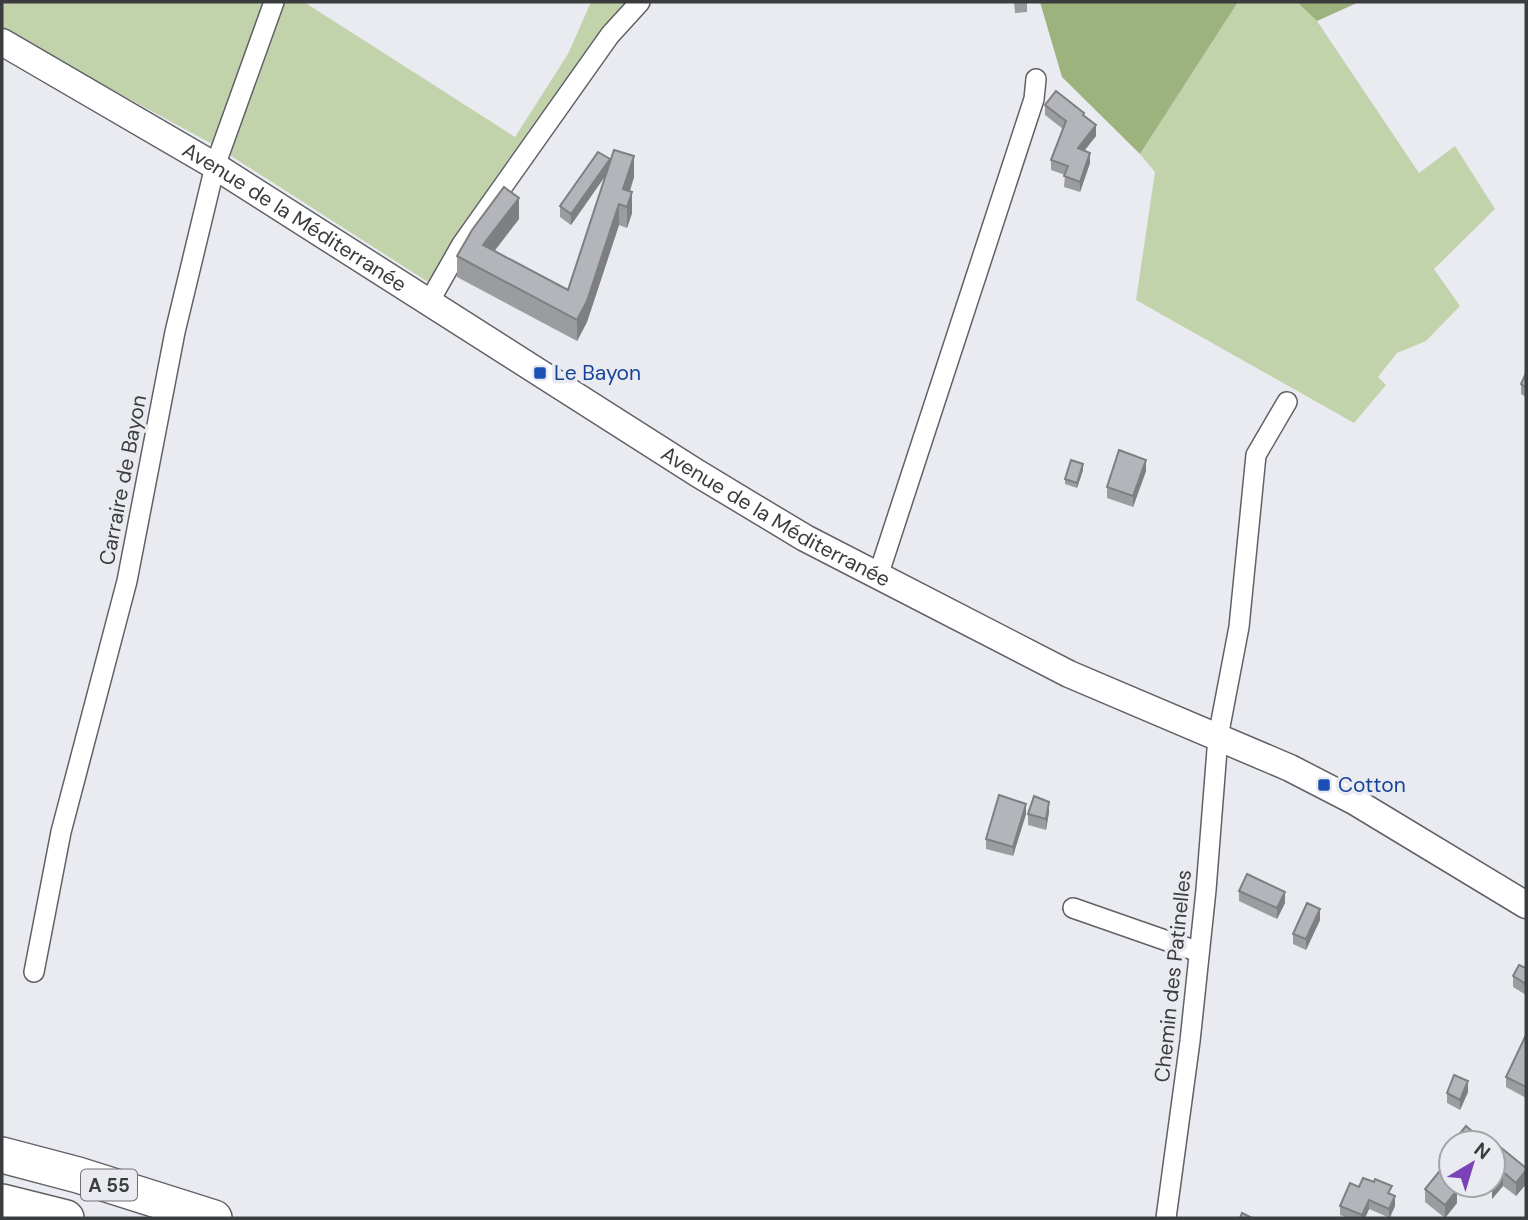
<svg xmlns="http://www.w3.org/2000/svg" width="1528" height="1220" font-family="'DM Sans',sans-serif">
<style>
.green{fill:#c2d3ac}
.forest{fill:#9cb37d}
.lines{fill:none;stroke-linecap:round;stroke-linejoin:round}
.street-casing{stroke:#606166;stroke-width:22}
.secondary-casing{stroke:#606166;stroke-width:29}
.highway-casing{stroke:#606166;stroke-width:38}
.street{stroke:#fff;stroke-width:19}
.secondary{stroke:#fff;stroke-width:26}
.highway{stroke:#fff;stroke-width:35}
.wall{fill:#9b9ca0}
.shaded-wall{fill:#7e7f82}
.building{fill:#b4b5ba;stroke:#7e7f82;stroke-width:2}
.transit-dot{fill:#1a4fb4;stroke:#eaebf1;stroke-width:2.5}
.labels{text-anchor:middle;stroke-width:7;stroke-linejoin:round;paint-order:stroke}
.shield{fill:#eaebf1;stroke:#707074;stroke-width:2}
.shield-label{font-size:19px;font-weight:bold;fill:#3b3c3e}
.street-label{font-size:21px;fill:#3b3c3e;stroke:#eaebf1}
.transit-label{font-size:21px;fill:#164399;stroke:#eaebf1;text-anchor:start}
</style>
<rect width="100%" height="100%" fill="#eaebf1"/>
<g class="green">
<path d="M2,2H304L515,137L568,54L591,2H627C555,91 488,184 428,282L214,145L2,30Z"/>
<polygon points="1238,2 1297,2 1317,21 1419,173 1455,146 1495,209 1434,269 1460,306 1426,341 1397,353 1378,377 1386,385 1354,423 1136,300 1155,172 1140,154"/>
</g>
<g class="forest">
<polygon points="1040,2 1238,2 1140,154 1062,77"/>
<polygon points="1297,2 1359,2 1317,21"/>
</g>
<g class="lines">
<defs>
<g id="street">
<polyline points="429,302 462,244 610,35 640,2"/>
<polyline points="878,576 1034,99 1036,79"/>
<polyline points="1073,908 1199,952"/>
<polyline points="34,972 61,832 127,581 175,332 215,166 274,2"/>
<polyline points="1166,1218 1190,1041 1206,890 1218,737 1239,627 1256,455 1287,402"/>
</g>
<g id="secondary">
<path id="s1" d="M2,42L215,166L697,473L805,538L1069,674L1290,768L1354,801L1526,905"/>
</g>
<g id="highway">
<polyline points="2,1155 78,1175 214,1218"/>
<polyline points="2,1202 66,1218"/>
</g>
</defs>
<use href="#street" class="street-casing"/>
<use href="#secondary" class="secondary-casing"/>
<use href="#highway" class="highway-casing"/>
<use href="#street" class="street"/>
<use href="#secondary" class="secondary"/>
<use href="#highway" class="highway"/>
</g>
<g class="wall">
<polygon points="1014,2 1027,2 1027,12 1015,13"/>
<polygon points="1045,105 1084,116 1096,136 1084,150 1090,163 1080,192 1064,187 1065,175 1051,170 1051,160 1063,129 1045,115"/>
<polygon points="610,163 634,177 630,191 632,213 627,228 619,225 587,322 577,341 457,277 457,256 519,219 494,251 568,290 606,175 571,225 560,217 560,206"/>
<polygon points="1526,373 1526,397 1521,394 1521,384"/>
<polygon points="1083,470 1077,488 1065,484 1065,479"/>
<polygon points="1146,471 1133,507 1107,498 1107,487"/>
<polygon points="1049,812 1046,830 1028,825 1028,814"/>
<polygon points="1026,814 1013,856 986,849 986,839"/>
<polygon points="1239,891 1285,903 1277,919 1239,901"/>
<polygon points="1320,920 1306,950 1293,944 1293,934"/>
<polygon points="1526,968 1526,995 1513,987 1513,976"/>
<polygon points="1526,1035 1526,1098 1506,1087 1506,1077"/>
<polygon points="1468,1092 1460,1110 1447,1103 1447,1093"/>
<polygon points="1466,1126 1486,1143 1489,1138 1526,1168 1526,1184 1516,1196 1503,1186 1492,1199 1493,1143 1452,1143"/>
<polygon points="1451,1145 1451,1185 1464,1185 1457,1194 1457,1203 1445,1218 1425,1202 1425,1189 1451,1157"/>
<polygon points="1359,1187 1392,1194 1395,1206 1390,1218 1369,1209 1365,1218 1347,1218 1340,1215 1340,1206"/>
</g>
<g class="shaded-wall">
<polygon points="1096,125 1096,136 1078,159 1078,148"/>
<polygon points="1090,153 1090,163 1080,192 1080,182"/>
<polygon points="634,156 634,177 625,206 623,189"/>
<polygon points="610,159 610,169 571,225 571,214"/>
<polygon points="632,192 632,213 627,228 627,207"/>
<polygon points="519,198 519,219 483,266 483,245"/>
<polygon points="619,204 619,225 587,322 577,341 577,320"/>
<polygon points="1146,460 1146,471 1133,507 1133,496"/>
<polygon points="1083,464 1083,470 1077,488 1077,483"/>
<polygon points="1049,802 1049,812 1046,830 1046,819"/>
<polygon points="1026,804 1026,814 1013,856 1013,847"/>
<polygon points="1285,892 1285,903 1277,919 1277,908"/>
<polygon points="1320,909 1320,920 1306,950 1306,939"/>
<polygon points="1468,1081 1468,1092 1460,1110 1460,1100"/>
<polygon points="1526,1170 1526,1184 1516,1196 1516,1183"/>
<polygon points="1503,1172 1503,1186 1492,1199 1492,1186"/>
<polygon points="1453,1185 1464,1185 1457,1194 1457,1203 1445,1218 1445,1205"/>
<polygon points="1395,1196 1395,1206 1389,1218 1389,1209"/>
<polygon points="1369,1200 1369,1209 1365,1218 1362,1218 1362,1215"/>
</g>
<g class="building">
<polygon points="1056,91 1084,113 1083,115 1096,125 1078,148 1090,153 1080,182 1064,176 1068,166 1051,160 1066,121 1045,105"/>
<polygon points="614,150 634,156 623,189 632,192 627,207 619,204 587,301 577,320 457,256 472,230 504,187 519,198 483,245 568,290"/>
<polygon points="598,152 610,159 571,214 560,206"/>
<polygon points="1526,373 1526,387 1521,384"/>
<polygon points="1119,450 1146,460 1133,496 1107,487"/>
<polygon points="1071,460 1083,464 1077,483 1065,479"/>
<polygon points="999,795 1026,804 1013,847 986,839"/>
<polygon points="1034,796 1049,802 1046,819 1028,814"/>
<polygon points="1247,874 1285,892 1277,908 1239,891"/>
<polygon points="1307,903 1320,909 1306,939 1293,934"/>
<polygon points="1519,965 1526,968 1526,984 1513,976"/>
<polygon points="1526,1035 1526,1087 1506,1077"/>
<polygon points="1454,1075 1468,1081 1460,1100 1447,1093"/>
<polygon points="1466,1126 1486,1143 1489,1138 1526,1168 1526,1170 1516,1183 1503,1172 1493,1184 1495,1166 1493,1166 1493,1143 1452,1143"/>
<polygon points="1451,1157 1451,1185 1453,1185 1453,1186 1457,1190 1445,1205 1425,1189"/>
<polygon points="1363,1178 1374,1182 1375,1179 1392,1186 1388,1193 1395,1196 1389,1209 1369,1200 1362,1215 1340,1206 1350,1183 1359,1187"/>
<polygon points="1242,1213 1252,1218 1240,1218"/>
</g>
<g class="transit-dot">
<rect x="533" y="366" width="14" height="14" rx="3.5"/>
<rect x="1317" y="778" width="14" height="14" rx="3.5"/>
</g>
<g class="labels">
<rect class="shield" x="81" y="1169.5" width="56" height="31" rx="5"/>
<g class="shield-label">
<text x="109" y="1192">A 55</text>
</g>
<g class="street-label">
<text dy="7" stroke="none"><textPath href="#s1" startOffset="341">Avenue de la Méditerranée</textPath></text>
<text transform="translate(123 480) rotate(-79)" y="7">Carraire de Bayon</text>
<text dy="7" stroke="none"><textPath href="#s1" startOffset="908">Avenue de la Méditerranée</textPath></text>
<text transform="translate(1173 976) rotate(-84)" y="7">Chemin des Patinelles</text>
</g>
<g class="transit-label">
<text x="554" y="380">Le Bayon</text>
<text x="1338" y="792">Cotton</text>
</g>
</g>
<rect width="1528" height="1220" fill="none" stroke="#3b3c3e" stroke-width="7"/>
<g transform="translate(1472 1164) rotate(38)"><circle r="33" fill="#eaebf1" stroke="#a4a5a9" stroke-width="2"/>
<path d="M0-5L12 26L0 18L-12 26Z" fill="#7c43b9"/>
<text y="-10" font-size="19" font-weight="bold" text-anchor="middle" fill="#3b3c3e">N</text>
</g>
</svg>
